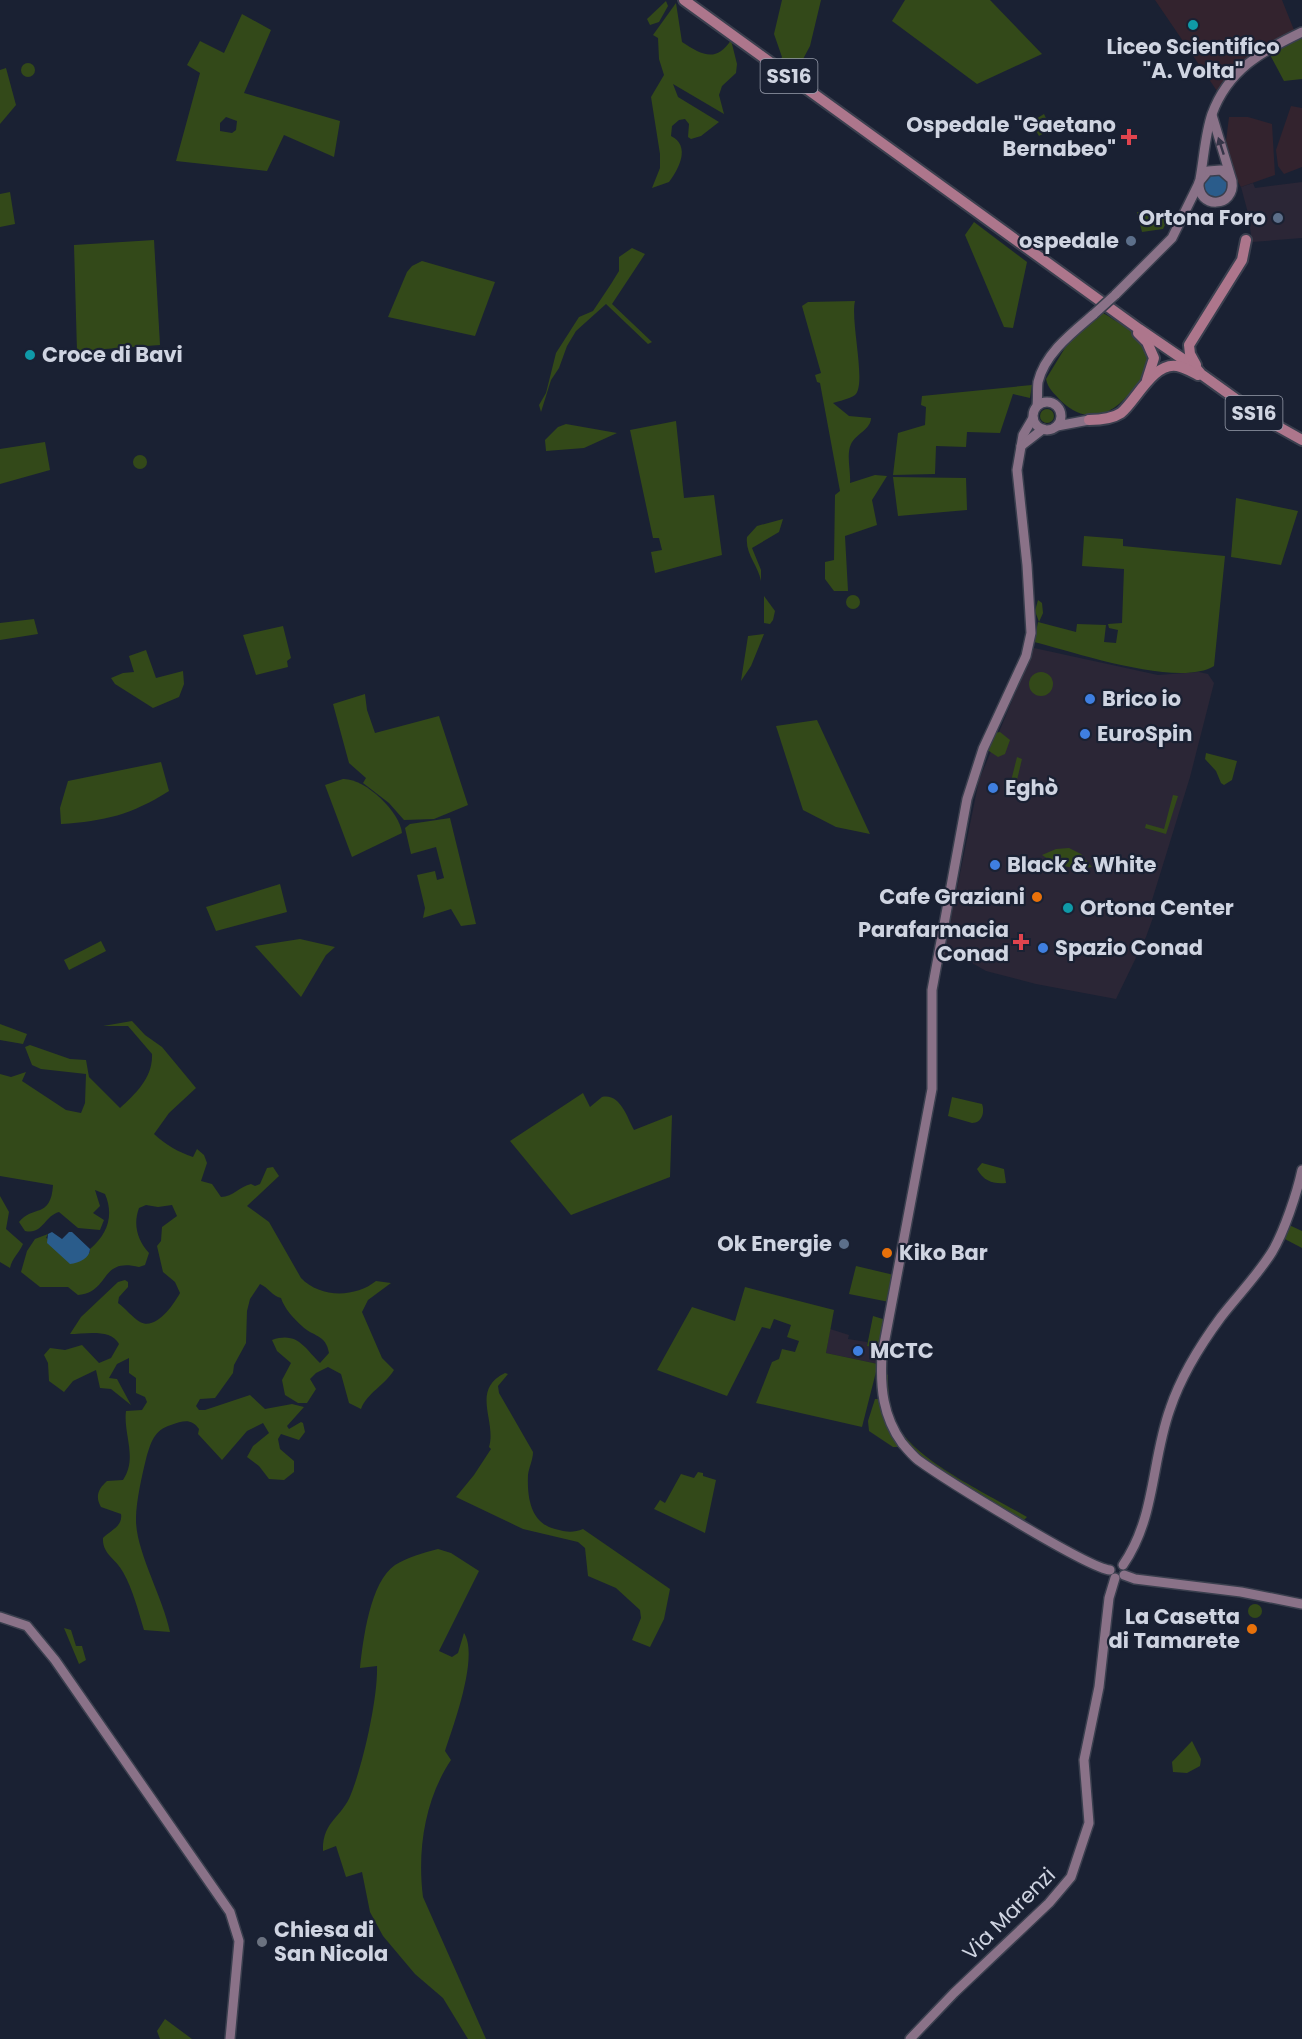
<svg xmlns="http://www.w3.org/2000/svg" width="1302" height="2039" font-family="Poppins,sans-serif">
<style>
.commercial{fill:#2b2636}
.education{fill:#33232e}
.green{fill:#334919;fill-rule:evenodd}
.water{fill:#2a5c8b}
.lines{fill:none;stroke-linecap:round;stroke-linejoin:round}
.secondary-casing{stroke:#3a3f4e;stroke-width:12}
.primary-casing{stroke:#3a3f4e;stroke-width:14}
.secondary{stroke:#8a7288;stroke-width:9}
.primary{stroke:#ad768c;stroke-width:10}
.secondary-bridge-casing{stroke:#3a3f4e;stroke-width:12;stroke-linecap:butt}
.secondary-bridge{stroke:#8a7288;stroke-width:9}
.oneway{fill:#363548}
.culture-dot{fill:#0f9aa8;stroke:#1a2133;stroke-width:2}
.health-dot{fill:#e0444e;stroke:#1a2133;stroke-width:2}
.service-dot{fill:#5c6f8a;stroke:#1a2133;stroke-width:2}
.shop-dot{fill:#3f7fe0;stroke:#1a2133;stroke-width:2}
.food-dot{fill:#e8710a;stroke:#1a2133;stroke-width:2}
.worship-dot{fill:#6b7280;stroke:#1a2133;stroke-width:2}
.labels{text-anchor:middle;stroke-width:4.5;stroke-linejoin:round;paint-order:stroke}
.shield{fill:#1a2133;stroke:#999ead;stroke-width:1.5}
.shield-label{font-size:20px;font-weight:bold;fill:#cfd4e1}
.poi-label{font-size:21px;font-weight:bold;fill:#cfd4e1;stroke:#1a2133;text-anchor:start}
.street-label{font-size:21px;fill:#cfd4e1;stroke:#1a2133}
</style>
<rect width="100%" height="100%" fill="#1a2133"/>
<g class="commercial">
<polygon points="1302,182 1302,238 1252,242 1248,213 1241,187 1253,183 1255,188"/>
<polygon points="1034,648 1158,675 1199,672 1208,674 1214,683 1190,777 1149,910 1155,912 1146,937 1116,999 1036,984 986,971 955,953 943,957 979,780"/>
<polygon points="830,1329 849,1335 848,1339 867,1342 867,1346 880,1349 878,1364 826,1353"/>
</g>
<g class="education">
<polygon points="1155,0 1282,0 1294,30 1255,50 1217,91"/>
<polygon points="1291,106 1302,108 1302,167 1284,174 1278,166 1276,150"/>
<polygon points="1229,117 1248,117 1272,124 1275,175 1241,187 1232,172 1226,141"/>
</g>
<g class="green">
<polygon points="782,0 821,0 810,46 795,74 779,63 782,57 774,34"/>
<polygon points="905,0 990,0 1042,54 977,84 892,21"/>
<polygon points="666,1 668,6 659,22 650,25 647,19"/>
<path d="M676,3L682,42C702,55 716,63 731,40L737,64L736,73L722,86L719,95L724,114L673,84L678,97L719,122L701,136L691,139L688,137L689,124L685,119L679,120L672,126L671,136C691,146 679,169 669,182L652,188L660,168V154L651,97L664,75L659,59L658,38L653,35Z"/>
<path d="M242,14L271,30L244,93L340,121L334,157L284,135L267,171L176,161L200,73L187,65L200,41L224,53ZM226,117L237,121L236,130L232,133L220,131V123Z"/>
<polygon points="1302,36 1302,79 1284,81 1269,53"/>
<circle cx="28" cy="70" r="7"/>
<polygon points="6,68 16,105 0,124 0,70"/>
<polygon points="1044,114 1051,129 1039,136 1031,122"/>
<polygon points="10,192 15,224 0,227 0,194"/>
<polygon points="1159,211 1168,219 1163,229 1142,232 1137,212"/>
<polygon points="974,222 1027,262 1013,328 1004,327 965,235"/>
<polygon points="154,240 160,345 77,351 74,245"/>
<polygon points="632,248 645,254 612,304 652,342 648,344 606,304 576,331 567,346 559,368 551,380 541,412 539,405 546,393 556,353 579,317 593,311 611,284 619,271 619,257"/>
<polygon points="422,261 495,282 475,336 388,317 407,272 412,266"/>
<path d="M855,301C850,321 867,385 855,395C849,399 839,401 833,403L849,416L871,418C871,429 856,434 851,444C846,455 851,471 850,483L875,475L887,476L872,500L877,525L845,536L848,591H834L825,579V562L834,560L835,495L840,491L820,383L817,382L815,375L821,373L802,306L808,302Z"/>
<path d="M1102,312C1116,322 1142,334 1147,351C1152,366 1143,377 1134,388C1113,415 1089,427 1061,401C1054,393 1048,389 1046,379L1068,343Z"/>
<polygon points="1032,385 1030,398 1013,394 1000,433 967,432 966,447 936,446 935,474 893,475 898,433 925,425 926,407 921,405 922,396"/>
<circle cx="1047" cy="416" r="7"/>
<polygon points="676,421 684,498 714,495 722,555 655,573 651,552 662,550 659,538 653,538 630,430"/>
<polygon points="566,424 617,433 584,448 546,451 545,440 558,427"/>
<polygon points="45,442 50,470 0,484 0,449"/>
<circle cx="140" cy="462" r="7"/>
<polygon points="893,477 966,478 967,510 898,516"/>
<polygon points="1236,498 1298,511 1281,565 1231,557"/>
<path d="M783,519L779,532L752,548L761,570V581C758,565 745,554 747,537L757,526Z"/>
<path d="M1084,536L1123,539V546L1225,556L1214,666C1179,688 1074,652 1034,642L1038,622L1076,632L1077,624L1106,625L1104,642L1116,643L1118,630L1109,628L1108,624L1122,623L1124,569L1082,566Z"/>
<circle cx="853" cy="602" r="7"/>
<polygon points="764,596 775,611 773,620 770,624 764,623"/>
<polygon points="1038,600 1042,603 1043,613 1039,622 1035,611"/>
<polygon points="34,619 38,634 0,640 0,623"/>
<polygon points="283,626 291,658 287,661 288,667 256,675 243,635"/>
<polygon points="764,634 751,666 741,681 748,636"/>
<polygon points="146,650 156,678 183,671 184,684 179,697 153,708 115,684 111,678 123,673 134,672 129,656"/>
<circle cx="1041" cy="684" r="12"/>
<polygon points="365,694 367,710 375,733 439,716 468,805 434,819 404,820 389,803 363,783 366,778 349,763 333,704"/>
<polygon points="817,720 870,834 836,827 803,810 776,726"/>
<polygon points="1000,732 1010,740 1005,754 998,757 986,749 994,733"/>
<polygon points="1206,753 1237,761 1232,780 1224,785 1221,783 1216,771 1205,759"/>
<polygon points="1017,757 1022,759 1013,797 1008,793"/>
<path d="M161,762L169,791C131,815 105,821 61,824L60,808L68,781Z"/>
<path d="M343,779C365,778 400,812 402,833L352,857L325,785Z"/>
<polygon points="1173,795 1178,796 1166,834 1145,828 1146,824 1164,829"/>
<polygon points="450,818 476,924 461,926 451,909 423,918 425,908 417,875 435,871 437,880 444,878 436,847 411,854 405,828 410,824"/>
<path d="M1069,848L1081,854L1092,867C1073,870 1057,866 1042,855L1056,849Z"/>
<polygon points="280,884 287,912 216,931 206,907"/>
<polygon points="300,939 335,947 326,955 301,997 255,946"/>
<polygon points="101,941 106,951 69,970 64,960"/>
<path d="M132,1021L145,1035L162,1047L196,1088L169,1113L154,1134C166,1145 178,1152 193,1157L197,1149L204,1155L207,1163L201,1181L212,1184L221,1197C233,1197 240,1186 251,1184L255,1186L260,1184L267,1168L273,1167L279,1176L247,1206L269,1222L301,1278C320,1298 355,1298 376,1281L391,1283L368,1300L362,1312L382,1358L394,1370C385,1385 367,1393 361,1409L349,1403L341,1374L328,1367L316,1373L310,1379L316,1389L307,1403H298L285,1395L282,1380L291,1363L277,1351L272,1340C298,1331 305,1349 320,1363L329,1353C326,1334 313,1337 302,1326C294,1319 284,1308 281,1298C272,1296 269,1288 260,1284L250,1299L247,1311L246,1343L234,1365L233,1373L215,1398L200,1399L196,1406L199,1410H205L250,1395L265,1409L292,1404L304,1407L287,1426L289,1429L301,1422L303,1423L305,1432L299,1440L281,1434L278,1439L280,1449L294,1461V1472L284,1480L269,1479L259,1466L247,1457L253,1446L269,1433L263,1423L247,1431L222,1460L198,1434L199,1429C191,1418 183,1421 171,1425C154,1430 151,1442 146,1459C142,1475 136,1502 136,1518C135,1550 163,1597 170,1632L144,1630C138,1610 133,1590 123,1572C116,1559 102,1554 103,1538C111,1530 123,1526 121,1514L101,1507C95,1497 98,1489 107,1481L123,1480C138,1458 123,1434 126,1411L142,1410L147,1402L145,1397L136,1393V1378L129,1373V1358L117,1364L109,1378L117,1379L131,1405L111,1389L100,1388L96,1370L73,1381L64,1392L49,1381L48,1363L44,1355L50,1348L65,1350L82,1345L99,1363L111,1358L119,1344C111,1328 84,1334 70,1334L81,1317L118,1282L125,1280L128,1282V1287L119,1297L118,1303C126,1309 132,1317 140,1322C156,1331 174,1304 180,1293L175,1282L163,1272L157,1246L161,1241L162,1227L177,1216L172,1205L158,1207L146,1205L139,1208C133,1224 137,1240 149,1253L145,1265L139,1267C99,1257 111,1292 78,1295L68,1287H40L21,1272L27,1251L35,1239L48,1234L46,1238L90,1253V1249C108,1234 114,1215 105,1194L95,1190L100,1206L93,1213L104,1220L100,1230L78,1228L59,1212C44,1216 43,1235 25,1231L19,1222C32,1205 51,1219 53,1185L0,1176V1074L11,1077L26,1072L22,1081L66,1110L81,1113L85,1103L86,1074L41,1069L32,1065L25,1047L30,1045L70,1059L86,1060L89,1077L120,1108C135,1094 153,1078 152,1054L128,1026H103Z"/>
<polygon points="0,1024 27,1034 23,1044 0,1040"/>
<path d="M583,1093L590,1107L602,1097C620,1093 627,1117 634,1130L672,1115L670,1177L571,1215L510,1141Z"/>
<path d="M952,1097L982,1104C985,1112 982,1123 972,1123L948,1116Z"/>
<path d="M982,1163L1004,1169L1006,1183C992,1184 984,1181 977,1169Z"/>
<path d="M0,1196L9,1212L6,1229L23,1244C19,1253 12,1258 10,1268L0,1262Z"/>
<polygon points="1289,1225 1302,1231 1302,1248 1281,1237"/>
<polygon points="856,1266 894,1275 889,1302 849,1294"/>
<polygon points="745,1287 834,1310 826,1353 878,1364 862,1427 756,1403 772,1362 779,1359 782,1349 795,1352 799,1341 787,1337 791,1325 774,1319 770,1329 762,1327 727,1396 657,1370 692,1307 735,1321"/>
<polygon points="873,1316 886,1320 880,1349 867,1346"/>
<path d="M505,1373L508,1374L498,1386L499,1393L533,1452C533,1460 529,1467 528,1475C527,1498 531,1523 555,1529C566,1532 573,1533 583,1529L670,1589L664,1619L650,1647L632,1640L641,1618L640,1610L616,1588L588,1576L585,1548L578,1542L523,1529L456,1497L474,1475L491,1449L489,1447C497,1421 470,1390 505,1373Z"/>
<path d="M885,1373L888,1375C888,1392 889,1408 897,1424C913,1460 992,1496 1027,1517L1024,1520C980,1494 899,1461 888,1406C886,1396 886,1384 885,1373Z"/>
<polygon points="875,1399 878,1399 898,1447 893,1447 869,1431 868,1421"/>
<polygon points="698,1472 703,1473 703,1476 716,1480 705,1533 654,1509 660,1500 665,1503 681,1474 694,1478"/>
<path d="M438,1549L451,1553L479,1571L439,1651L452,1657L458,1653L464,1633C479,1656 454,1724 445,1751L451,1760C425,1799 417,1850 423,1897L486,2039H468L443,1998L415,1974L383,1936L370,1912L362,1872L346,1877L336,1846L323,1851C322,1821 342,1818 351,1794C363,1764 378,1698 377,1666L360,1668C363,1640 370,1582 395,1565C408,1557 423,1553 438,1549Z"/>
<circle cx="1255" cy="1611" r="7"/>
<polygon points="64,1628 71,1630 76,1646 82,1646 86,1660 79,1664"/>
<polygon points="1192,1741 1201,1759 1200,1766 1187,1773 1173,1772 1172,1762"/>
<polygon points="165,2019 192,2039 160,2039 157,2031"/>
</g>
<g class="water">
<circle cx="1216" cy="186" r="12"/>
<path d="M52,1232L62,1239L69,1232H72L90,1249C90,1258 79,1263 70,1264L47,1243L48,1234Z"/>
</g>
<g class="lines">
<defs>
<g id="secondary">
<path d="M1212,115L1232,181C1236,208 1197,210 1199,182L1208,171L1221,170L1230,178"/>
<path d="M1200,179C1204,158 1205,134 1212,114C1228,70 1262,51 1302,32"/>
<polyline points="1115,295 1172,238 1199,183"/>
<circle cx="1047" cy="416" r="14"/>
<path d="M1037,406C1038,398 1037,390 1038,382C1045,353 1073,332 1094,314"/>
<path d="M1033,418L1023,435L1017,470L1027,565L1031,633L1026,656L983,749L967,799L932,990V1089L882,1355C880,1388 883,1416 902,1443C907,1449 912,1455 918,1460C943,1478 1087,1568 1110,1570"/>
<polyline points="1057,426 1089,420"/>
<polyline points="1021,446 1043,429"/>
<path d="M1123,1565C1156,1517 1151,1462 1170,1409C1181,1376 1201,1344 1221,1317C1238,1295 1257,1276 1272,1252C1284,1232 1297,1193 1302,1170"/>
<polyline points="1124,1575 1135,1579 1241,1592 1302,1604"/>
<polyline points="0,1617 27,1626 55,1660 230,1912 239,1941 230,2039"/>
<polyline points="910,2039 954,1993 1049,1903 1071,1877 1089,1823 1084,1760 1099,1687 1109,1598 1115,1578"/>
</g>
<g id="primary">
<polyline points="684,0 1139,329 1196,368 1201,374 1261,417 1302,440"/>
<polyline points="1138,333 1147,342 1154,358 1147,380"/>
<polyline points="1196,365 1190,354 1189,345 1242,260 1246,240"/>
<path d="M1089,420C1099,420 1112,419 1121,413C1136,401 1153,362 1177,366C1184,367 1192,372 1198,375"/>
</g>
</defs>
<use href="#secondary" class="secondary-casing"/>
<use href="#primary" class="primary-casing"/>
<use href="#secondary" class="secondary"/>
<use href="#primary" class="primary"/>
<defs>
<polyline id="secondary-bridge" points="1094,314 1115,295"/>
</defs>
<use href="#secondary-bridge" class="secondary-bridge-casing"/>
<use href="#secondary-bridge" class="secondary-bridge"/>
</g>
<defs><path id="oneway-solid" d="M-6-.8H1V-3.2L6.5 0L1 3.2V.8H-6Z" transform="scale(1.5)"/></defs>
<use class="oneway" href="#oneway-solid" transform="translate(1221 146) rotate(-108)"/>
<g class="culture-dot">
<circle cx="1193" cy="25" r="6"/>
<circle cx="30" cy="355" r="6"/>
<circle cx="1068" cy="908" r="6"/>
</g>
<g class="health-dot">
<path d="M1126 128h6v6h6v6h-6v6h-6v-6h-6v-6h6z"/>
<path d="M1018 933h6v6h6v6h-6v6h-6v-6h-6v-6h6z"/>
</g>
<g class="service-dot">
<circle cx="1278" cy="218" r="6"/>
<circle cx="1131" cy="241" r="6"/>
<circle cx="844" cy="1244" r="6"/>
</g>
<g class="shop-dot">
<circle cx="1090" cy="699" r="6"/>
<circle cx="1085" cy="734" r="6"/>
<circle cx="993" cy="788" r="6"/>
<circle cx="995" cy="865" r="6"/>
<circle cx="1043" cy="948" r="6"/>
<circle cx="858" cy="1351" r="6"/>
</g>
<g class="food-dot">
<circle cx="1037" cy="897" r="6"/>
<circle cx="887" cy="1253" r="6"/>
<circle cx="1252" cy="1629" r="6"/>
</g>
<circle class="worship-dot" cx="262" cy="1942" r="6"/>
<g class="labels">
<g class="shield">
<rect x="760.5" y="59" width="57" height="34" rx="4.5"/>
<rect x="1225.5" y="396" width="57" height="34" rx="4.5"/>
</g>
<g class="shield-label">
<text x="789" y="83">SS16</text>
<text x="1254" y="420">SS16</text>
</g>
<g class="poi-label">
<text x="1193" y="54" text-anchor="middle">Liceo Scientifico<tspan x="1193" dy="24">"A. Volta"</tspan></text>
<text x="1116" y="132" text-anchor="end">Ospedale "Gaetano<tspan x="1116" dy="24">Bernabeo"</tspan></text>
<text x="1266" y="225" text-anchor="end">Ortona Foro</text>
<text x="1119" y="248" text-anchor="end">ospedale</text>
<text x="42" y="362">Croce di Bavi</text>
<text x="1102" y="706">Brico io</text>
<text x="1097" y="741">EuroSpin</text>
<text x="1005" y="795">Eghò</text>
<text x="1007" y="872">Black &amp; White</text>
<text x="1025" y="904" text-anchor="end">Cafe Graziani</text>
<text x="1080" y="915">Ortona Center</text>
<text x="1009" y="937" text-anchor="end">Parafarmacia<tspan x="1009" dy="24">Conad</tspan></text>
<text x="1055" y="955">Spazio Conad</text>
<text x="832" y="1251" text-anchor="end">Ok Energie</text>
<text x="899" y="1260">Kiko Bar</text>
<text x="870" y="1358">MCTC</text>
<text x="1240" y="1624" text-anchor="end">La Casetta<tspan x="1240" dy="24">di Tamarete</tspan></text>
<text x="274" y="1937">Chiesa di<tspan x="274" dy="24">San Nicola</tspan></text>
</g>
<g class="street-label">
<text transform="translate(1009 1914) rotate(-45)" y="7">Via Marenzi</text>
</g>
</g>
</svg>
